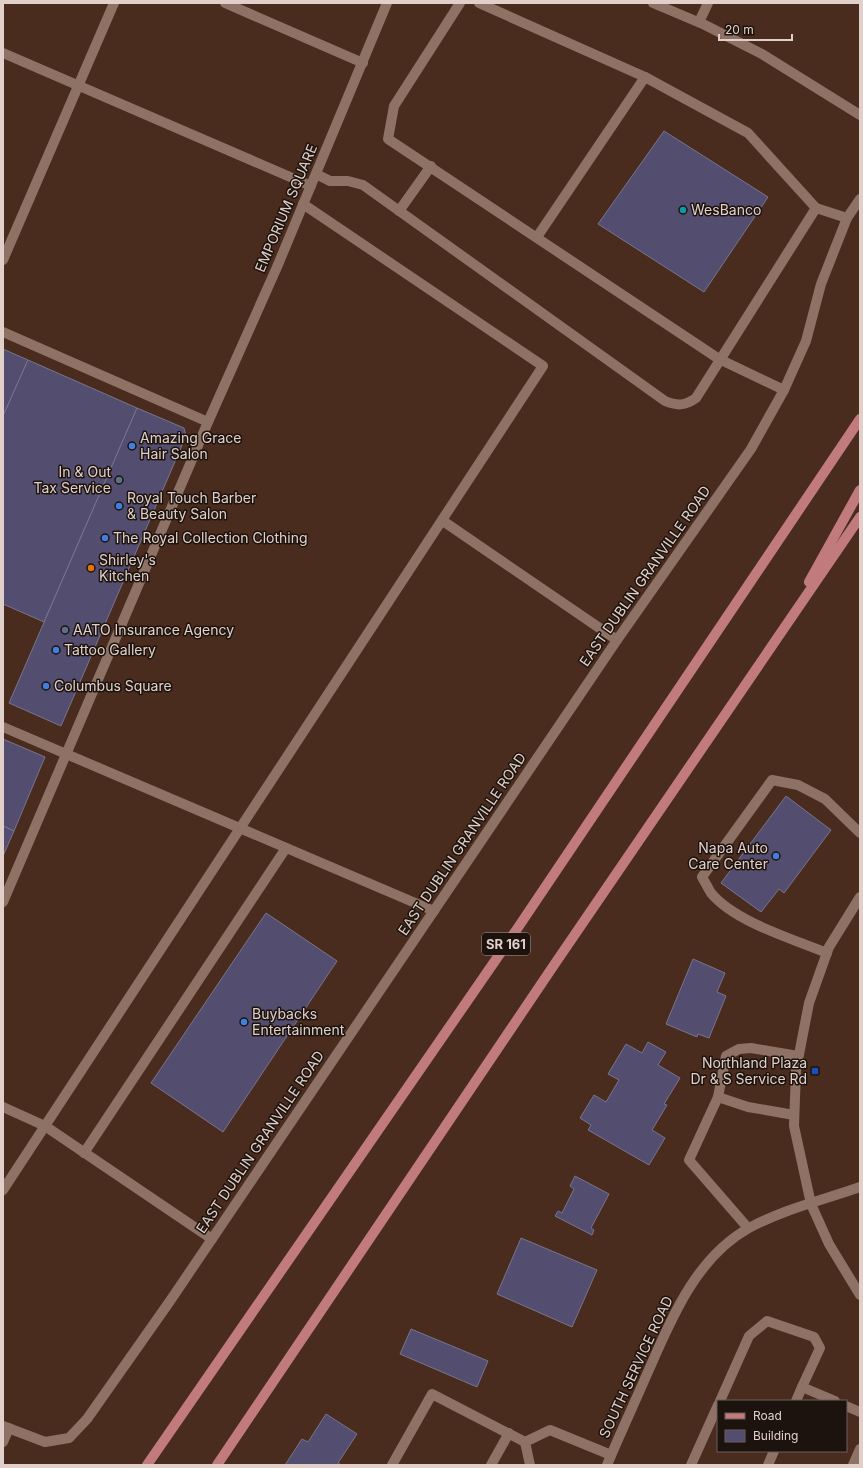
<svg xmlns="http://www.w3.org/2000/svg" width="863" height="1468" font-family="Inter,sans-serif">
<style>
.built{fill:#4a2c1e;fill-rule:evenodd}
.building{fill:#534d6f;stroke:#78748f}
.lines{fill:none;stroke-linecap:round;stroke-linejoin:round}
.minor{stroke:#8e7265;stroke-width:10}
.major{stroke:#c17b7d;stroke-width:10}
.culture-dot{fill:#0f9aa8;stroke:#1d130e;stroke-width:1.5}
.shop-dot{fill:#3f7fe0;stroke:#1d130e;stroke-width:1.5}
.service-dot{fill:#5c6f8a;stroke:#1d130e;stroke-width:1.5}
.food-dot{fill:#e8710a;stroke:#1d130e;stroke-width:1.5}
.transit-dot{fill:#1a4fb4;stroke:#1d130e;stroke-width:1.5}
.labels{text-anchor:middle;stroke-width:3;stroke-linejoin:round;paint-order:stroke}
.shield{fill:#1d130e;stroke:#a69791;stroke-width:1}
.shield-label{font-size:13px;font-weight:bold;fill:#e0d0c9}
.street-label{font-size:14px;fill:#e0d0c9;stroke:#1d130e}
.poi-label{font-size:14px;fill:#e0d0c9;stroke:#1d130e;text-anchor:start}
</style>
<rect width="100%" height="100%" fill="#3e271c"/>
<path class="built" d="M3,3H653L665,8L668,3H860V1465H3ZM718,1401H846V1451H718Z"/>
<g class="building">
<polygon points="664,131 768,197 704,292 598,224"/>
<polygon points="3,349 28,360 3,416"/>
<polygon points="28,360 137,408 44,622 3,604 3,416"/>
<polygon points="137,408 184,428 186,436 61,726 9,703"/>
<polygon points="3,739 45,757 14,831 3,826"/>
<polygon points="786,796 831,830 784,893 779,889 761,912 721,883"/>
<polygon points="3,826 14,831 3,856"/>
<polygon points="266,913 337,961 223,1132 151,1083"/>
<polygon points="693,959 725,973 717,992 726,996 709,1038 698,1034 697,1037 666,1024"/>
<polygon points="648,1042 666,1052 658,1065 680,1078 664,1104 667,1105 652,1130 665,1138 649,1165 588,1130 591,1125 580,1118 594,1095 606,1102 619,1080 608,1074 626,1044 642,1053"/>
<polygon points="575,1176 609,1194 591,1228 594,1230 592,1235 555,1216 558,1211 562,1213 574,1189 570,1186"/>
<polygon points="521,1238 597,1270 572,1327 497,1294"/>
<polygon points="411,1329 488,1361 477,1387 400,1354"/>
<polygon points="326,1414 357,1434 338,1463 341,1465 285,1465 302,1439 308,1442"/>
</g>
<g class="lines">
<g class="minor">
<polyline points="225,3 363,63"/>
<polyline points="460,3 394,106 388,139 719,359 784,390"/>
<polyline points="479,3 645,77 748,133 816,208"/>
<polyline points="653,3 705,25 762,54 860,115"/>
<polyline points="699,22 708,3"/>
<polyline points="3,53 311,186"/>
<path d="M316,174L330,181H348L363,185L665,401C677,406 685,406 696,398L816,208L847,218"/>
<polyline points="399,211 431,166"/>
<polyline points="537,237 645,77"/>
<polyline points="3,260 114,3"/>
<polyline points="3,332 208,422"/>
<polyline points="443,521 617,640"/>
<polyline points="3,727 434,911"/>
<polyline points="860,897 829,947 809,1003 796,1070 794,1126 811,1204 829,1244 860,1295"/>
<polyline points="3,902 208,422 277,267 387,3"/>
<path d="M827,953C793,939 735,922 711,893C708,888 705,882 702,877L772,780L798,785L825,799L860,833"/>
<polyline points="718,1097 726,1056 739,1049 751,1048 798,1056"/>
<polyline points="3,1107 45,1126 212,1239"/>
<polyline points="84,1153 286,848"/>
<polyline points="3,1190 543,366 303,204"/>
<polyline points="748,1228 689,1160 718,1097 748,1107 794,1115"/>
<polyline points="720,1401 749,1336 767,1321 814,1337 820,1348 802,1387 835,1401"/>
<polyline points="796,1401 802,1387"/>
<polyline points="846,1406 860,1412"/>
<polyline points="3,1426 45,1442 69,1438 87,1419 170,1301 617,640 751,449 784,390 806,341 821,284 847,218 860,199"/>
<polyline points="3,1442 9,1428"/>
<polyline points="392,1465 432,1394 525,1442"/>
<polyline points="491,1465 509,1433"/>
<polyline points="530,1465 525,1442 550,1430 611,1455"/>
<path d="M607,1465C620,1434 634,1404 647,1374C671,1320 695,1258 749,1228C784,1209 823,1200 860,1187"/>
<polyline points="691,1465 718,1405"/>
<polyline points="768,1465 774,1451"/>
<polyline points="853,1465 860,1449"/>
</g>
<g class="major">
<polyline points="809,582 860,490"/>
<polyline points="147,1465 517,929 860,419"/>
<polyline points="217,1465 554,965 860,517"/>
</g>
</g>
<circle class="culture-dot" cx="683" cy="210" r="4"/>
<g class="shop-dot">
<circle cx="132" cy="446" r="4"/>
<circle cx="119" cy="506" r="4"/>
<circle cx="105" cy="538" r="4"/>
<circle cx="56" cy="650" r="4"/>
<circle cx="46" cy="686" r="4"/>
<circle cx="776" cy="856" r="4"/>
<circle cx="244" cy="1022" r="4"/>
</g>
<g class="service-dot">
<circle cx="119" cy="480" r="4"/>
<circle cx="65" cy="630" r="4"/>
</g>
<circle class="food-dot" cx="91" cy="568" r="4"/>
<rect class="transit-dot" x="811" y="1067" width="8" height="8" rx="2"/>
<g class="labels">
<rect class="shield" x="482" y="933" width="48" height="22" rx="3"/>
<g class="shield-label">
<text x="506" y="949">SR 161</text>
</g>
<g class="street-label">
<text transform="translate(286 208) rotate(-67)" y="5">EMPORIUM SQUARE</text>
<text transform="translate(645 576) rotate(-55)" y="5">EAST DUBLIN GRANVILLE ROAD</text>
<text transform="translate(462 844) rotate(-56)" y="5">EAST DUBLIN GRANVILLE ROAD</text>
<text transform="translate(260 1142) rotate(-56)" y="5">EAST DUBLIN GRANVILLE ROAD</text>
<text transform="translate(636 1367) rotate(-65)" y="5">SOUTH SERVICE ROAD</text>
</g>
<g class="poi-label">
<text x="691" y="215">WesBanco</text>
<text x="140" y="443">Amazing Grace<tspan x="140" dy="16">Hair Salon</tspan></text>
<text x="111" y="477" text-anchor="end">In &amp; Out<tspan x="111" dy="16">Tax Service</tspan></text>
<text x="127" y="503">Royal Touch Barber<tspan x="127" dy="16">&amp; Beauty Salon</tspan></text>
<text x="113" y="543">The Royal Collection Clothing</text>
<text x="99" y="565">Shirley's<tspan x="99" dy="16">Kitchen</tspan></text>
<text x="73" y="635">AATO Insurance Agency</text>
<text x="64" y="655">Tattoo Gallery</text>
<text x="54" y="691">Columbus Square</text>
<text x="768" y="853" text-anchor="end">Napa Auto<tspan x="768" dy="16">Care Center</tspan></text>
<text x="252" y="1019">Buybacks<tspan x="252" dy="16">Entertainment</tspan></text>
<text x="807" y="1068" text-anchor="end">Northland Plaza<tspan x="807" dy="16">Dr &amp; S Service Rd</tspan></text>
</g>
</g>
<rect width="863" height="1468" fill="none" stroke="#e0d0c9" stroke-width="8"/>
<rect x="717" y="1400" width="130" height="52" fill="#1d130e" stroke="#6b5f59"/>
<rect x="725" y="1413" width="20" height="6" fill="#c17b7d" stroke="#6b5f59"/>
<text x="753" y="1420" font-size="12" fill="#e0d0c9">Road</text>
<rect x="725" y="1430" width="20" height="12" fill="#534d6f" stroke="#6b5f59"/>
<text x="753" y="1440" font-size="12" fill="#e0d0c9">Building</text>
<path d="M719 34v6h73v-6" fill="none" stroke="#e0d0c9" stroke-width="2"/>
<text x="725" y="34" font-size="12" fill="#e0d0c9" stroke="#1d130e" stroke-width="3" paint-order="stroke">20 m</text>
</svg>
